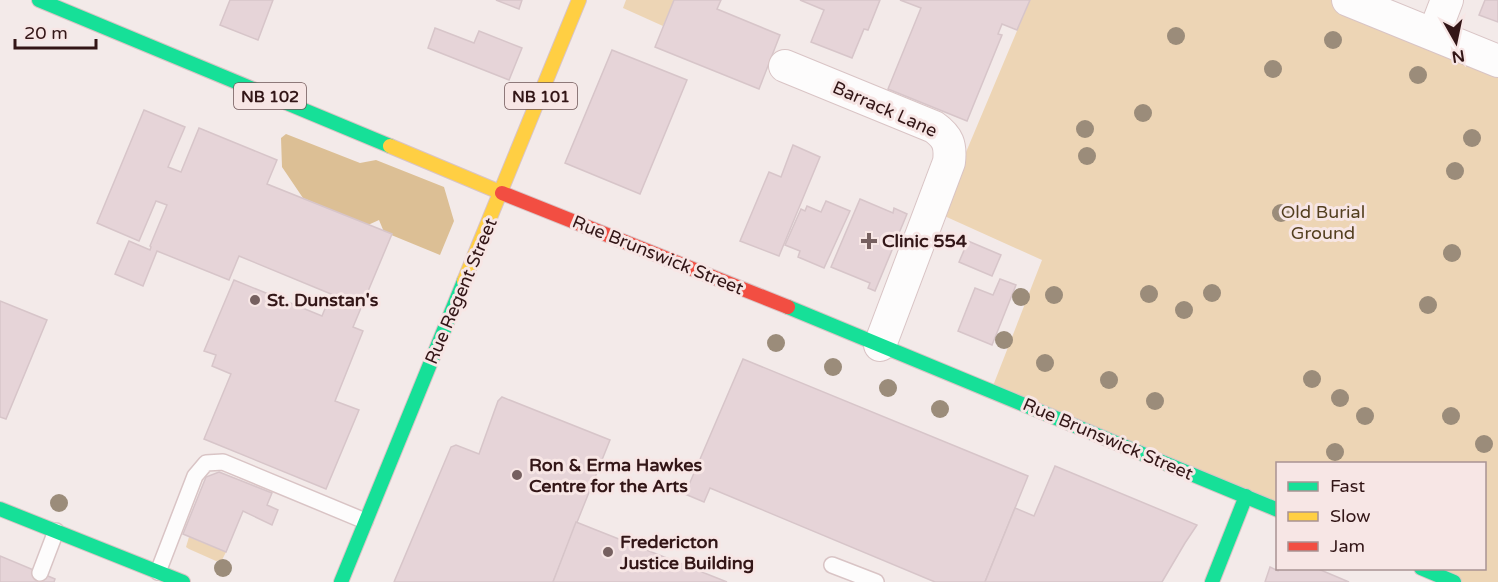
<svg xmlns="http://www.w3.org/2000/svg" width="1498" height="582" font-family="'Varela Round',sans-serif">
<style>
.green{fill:#edd5b5}
.forest{fill:#dcbf95}
.building{fill:#e6d4d8;stroke:#d7c5c9;stroke-width:1.5}
.lines{fill:none;stroke-linecap:round;stroke-linejoin:round}
.lane-casing{stroke:#d9c4c5;stroke-width:18}
.street-casing{stroke:#d9c4c5;stroke-width:34}
.fast-casing{stroke:#d9c4c5;stroke-width:16}
.slow-casing{stroke:#d9c4c5;stroke-width:16}
.jam-casing{stroke:#d9c4c5;stroke-width:16}
.lane{stroke:#fdfcfc;stroke-width:15}
.street{stroke:#fdfcfc;stroke-width:32}
.fast{stroke:#16e098;stroke-width:14}
.slow{stroke:#ffcf43;stroke-width:14}
.jam{stroke:#f24e42;stroke-width:14}
.tree{fill:#9b8c7a}
.poi-dot{fill:#766060;stroke:#f7e6e5;stroke-width:2}
.labels{text-anchor:middle;stroke-width:6;stroke-linejoin:round;paint-order:stroke}
.shield{fill:#f7e6e5;stroke:#6e5455;stroke-width:1.5}
.shield-label{font-size:16px;font-weight:bold;fill:#331617}
.street-label{font-size:18px;fill:#331617;stroke:#f7e6e5}
.park-label{font-size:18px;fill:#533f1f;stroke:#f7e6e5}
.poi-label{font-size:18px;font-weight:bold;fill:#331617;stroke:#f7e6e5;text-anchor:start}
</style>
<rect width="100%" height="100%" fill="#f3eae9"/>
<g class="green">
<polygon points="626,0 674,0 663,26 623,8"/>
<polygon points="1030,0 1348,0 1498,61 1498,582 1454,582 1421,569 1484,568 1484,464 1278,464 1277,510 991,391 1042,260 940,214"/>
<polygon points="189,537 226,552 222,560 216,561 189,549 186,547"/>
</g>
<polygon class="forest" points="286,134 360,163 376,160 444,187 454,221 440,255 384,232 379,220 368,225 303,198 282,167 281,138"/>
<g class="building">
<polygon points="230,0 273,0 258,40 220,25"/>
<polygon points="496,0 522,0 519,9"/>
<polygon points="674,0 721,0 717,9 780,35 759,89 655,47"/>
<polygon points="800,0 880,0 868,30 864,29 852,58 811,42 824,10"/>
<polygon points="900,0 1030,0 1017,30 1002,24 998,34 1002,35 967,121 888,89 921,8"/>
<polygon points="1485,0 1498,0 1498,22 1479,15"/>
<polygon points="435,28 474,43 479,31 522,48 509,80 428,48"/>
<polygon points="612,50 687,80 640,194 565,163"/>
<polygon points="144,110 185,127 168,167 181,172 199,128 277,160 267,184 392,234 353,327 363,331 335,401 359,410 326,489 204,439 231,374 212,366 216,355 204,351 234,280 322,316 331,294 239,256 229,280 157,251 143,286 115,274 129,241 150,250 151,247 150,246 167,205 156,201 139,241 97,223"/>
<polygon points="793,145 820,157 779,256 740,241 769,172 781,177"/>
<polygon points="860,199 893,213 894,208 907,214 875,291 868,288 870,283 831,267"/>
<polygon points="826,201 850,211 824,268 798,257 800,251 785,245 801,209 805,211 807,206 821,212"/>
<polygon points="968,241 1001,255 992,276 959,262"/>
<polygon points="1000,279 1016,285 992,345 958,331 975,288 993,295"/>
<polygon points="0,301 47,320 6,419 0,417"/>
<polygon points="743,359 1028,476 985,582 935,582 710,488 704,502 685,494"/>
<polygon points="502,397 610,440 553,582 394,582 451,447 456,445 479,454 498,401"/>
<polygon points="1055,466 1197,525 1185,543 1162,582 985,582 1015,508 1034,516"/>
<polygon points="219,472 272,493 267,505 278,510 272,525 243,511 226,552 183,534 206,477"/>
<polygon points="576,522 727,582 553,582"/>
<polygon points="0,556 55,579 54,582 0,582"/>
<polygon points="1270,567 1278,571 1279,568 1316,568 1349,582 1265,582"/>
</g>
<g class="lines">
<defs>
<g id="lane">
<polyline points="832,565 876,582"/>
<polyline points="158,572 195,476 206,463 223,462 365,521"/>
<polyline points="40,573 56,531"/>
</g>
<g id="street">
<polyline points="1348,0 1498,61"/>
<polyline points="1434,34 1447,0"/>
<path d="M785,66L934,127C948,137 951,145 949,162L880,345"/>
</g>
<g id="fast">
<polyline points="39,0 390,146"/>
<polyline points="788,307 1278,510"/>
<polyline points="0,509 183,582"/>
<polyline points="1421,568 1454,582"/>
<polyline points="341,582 464,281"/>
<polyline points="1212,582 1246,496"/>
</g>
<g id="slow">
<polyline points="390,146 502,193"/>
<polyline points="464,281 579,0"/>
</g>
<polyline id="jam" points="502,193 788,307"/>
</defs>
<use href="#lane" class="lane-casing"/>
<use href="#street" class="street-casing"/>
<use href="#fast" class="fast-casing"/>
<use href="#slow" class="slow-casing"/>
<use href="#jam" class="jam-casing"/>
<use href="#lane" class="lane"/>
<use href="#street" class="street"/>
<use href="#fast" class="fast"/>
<use href="#slow" class="slow"/>
<use href="#jam" class="jam"/>
</g>
<g class="tree">
<circle cx="1176" cy="36" r="9"/>
<circle cx="1333" cy="40" r="9"/>
<circle cx="1273" cy="69" r="9"/>
<circle cx="1418" cy="75" r="9"/>
<circle cx="1143" cy="113" r="9"/>
<circle cx="1085" cy="129" r="9"/>
<circle cx="1472" cy="138" r="9"/>
<circle cx="1087" cy="156" r="9"/>
<circle cx="1455" cy="171" r="9"/>
<circle cx="1281" cy="213" r="9"/>
<circle cx="1452" cy="253" r="9"/>
<circle cx="1212" cy="293" r="9"/>
<circle cx="1149" cy="294" r="9"/>
<circle cx="1054" cy="295" r="9"/>
<circle cx="1021" cy="297" r="9"/>
<circle cx="1428" cy="305" r="9"/>
<circle cx="1184" cy="310" r="9"/>
<circle cx="1004" cy="340" r="9"/>
<circle cx="776" cy="343" r="9"/>
<circle cx="1045" cy="363" r="9"/>
<circle cx="833" cy="367" r="9"/>
<circle cx="1312" cy="379" r="9"/>
<circle cx="1109" cy="380" r="9"/>
<circle cx="888" cy="388" r="9"/>
<circle cx="1340" cy="398" r="9"/>
<circle cx="1155" cy="401" r="9"/>
<circle cx="940" cy="409" r="9"/>
<circle cx="1365" cy="416" r="9"/>
<circle cx="1451" cy="416" r="9"/>
<circle cx="1484" cy="444" r="9"/>
<circle cx="1335" cy="452" r="9"/>
<circle cx="59" cy="503" r="9"/>
<circle cx="223" cy="568" r="9"/>
</g>
<g class="poi-dot">
<path d="M866 232h6v6h6v6h-6v6h-6v-6h-6v-6h6z"/>
<circle cx="255" cy="300" r="6"/>
<circle cx="517" cy="475" r="6"/>
<circle cx="608" cy="552" r="6"/>
</g>
<g class="labels">
<g class="shield">
<rect x="234" y="83" width="72" height="26" rx="4.5"/>
<rect x="505" y="83" width="72" height="26" rx="4.5"/>
</g>
<g class="shield-label">
<text x="270" y="102">NB 102</text>
<text x="541" y="102">NB 101</text>
</g>
<g class="street-label">
<text transform="translate(885 109) rotate(24)" y="6">Barrack Lane</text>
<text transform="translate(658 255) rotate(22)" y="6">Rue Brunswick Street</text>
<text transform="translate(461 291) rotate(-67)" y="6">Rue Regent Street</text>
<text transform="translate(1108 439) rotate(23)" y="6">Rue Brunswick Street</text>
</g>
<g class="park-label">
<text x="1323" y="218">Old Burial<tspan x="1323" dy="21">Ground</tspan></text>
</g>
<g class="poi-label">
<text x="882" y="247">Clinic 554</text>
<text x="267" y="306">St. Dunstan's</text>
<text x="529" y="471">Ron &amp; Erma Hawkes<tspan x="529" dy="21">Centre for the Arts</tspan></text>
<text x="620" y="548">Fredericton<tspan x="620" dy="21">Justice Building</tspan></text>
</g>
</g>
<rect x="1276" y="462" width="210" height="108" fill="#f7e6e5" stroke="#a99393" stroke-width="1.5"/>
<rect x="1288" y="482" width="30" height="9" fill="#16e098" stroke="#a99393" stroke-width="1.5"/>
<text x="1330" y="492" font-size="18" fill="#331617">Fast</text>
<rect x="1288" y="512" width="30" height="9" fill="#ffcf43" stroke="#a99393" stroke-width="1.5"/>
<text x="1330" y="522" font-size="18" fill="#331617">Slow</text>
<rect x="1288" y="542" width="30" height="9" fill="#f24e42" stroke="#a99393" stroke-width="1.5"/>
<text x="1330" y="552" font-size="18" fill="#331617">Jam</text>
<g transform="translate(1456 42) rotate(171)" stroke="#f7e6e5" stroke-width="4.5" paint-order="stroke">
<path d="M0-4.5L10 22L0 15L-10 22Z" fill="#331617"/>
<text y="-9" font-size="16" font-weight="bold" text-anchor="middle" fill="#331617">N</text>
</g>
<path d="M15 39v9h81v-9" fill="none" stroke="#331617" stroke-width="3"/>
<text x="24" y="39" font-size="18" fill="#331617" stroke="#f7e6e5" stroke-width="4.5" paint-order="stroke">20 m</text>
</svg>
